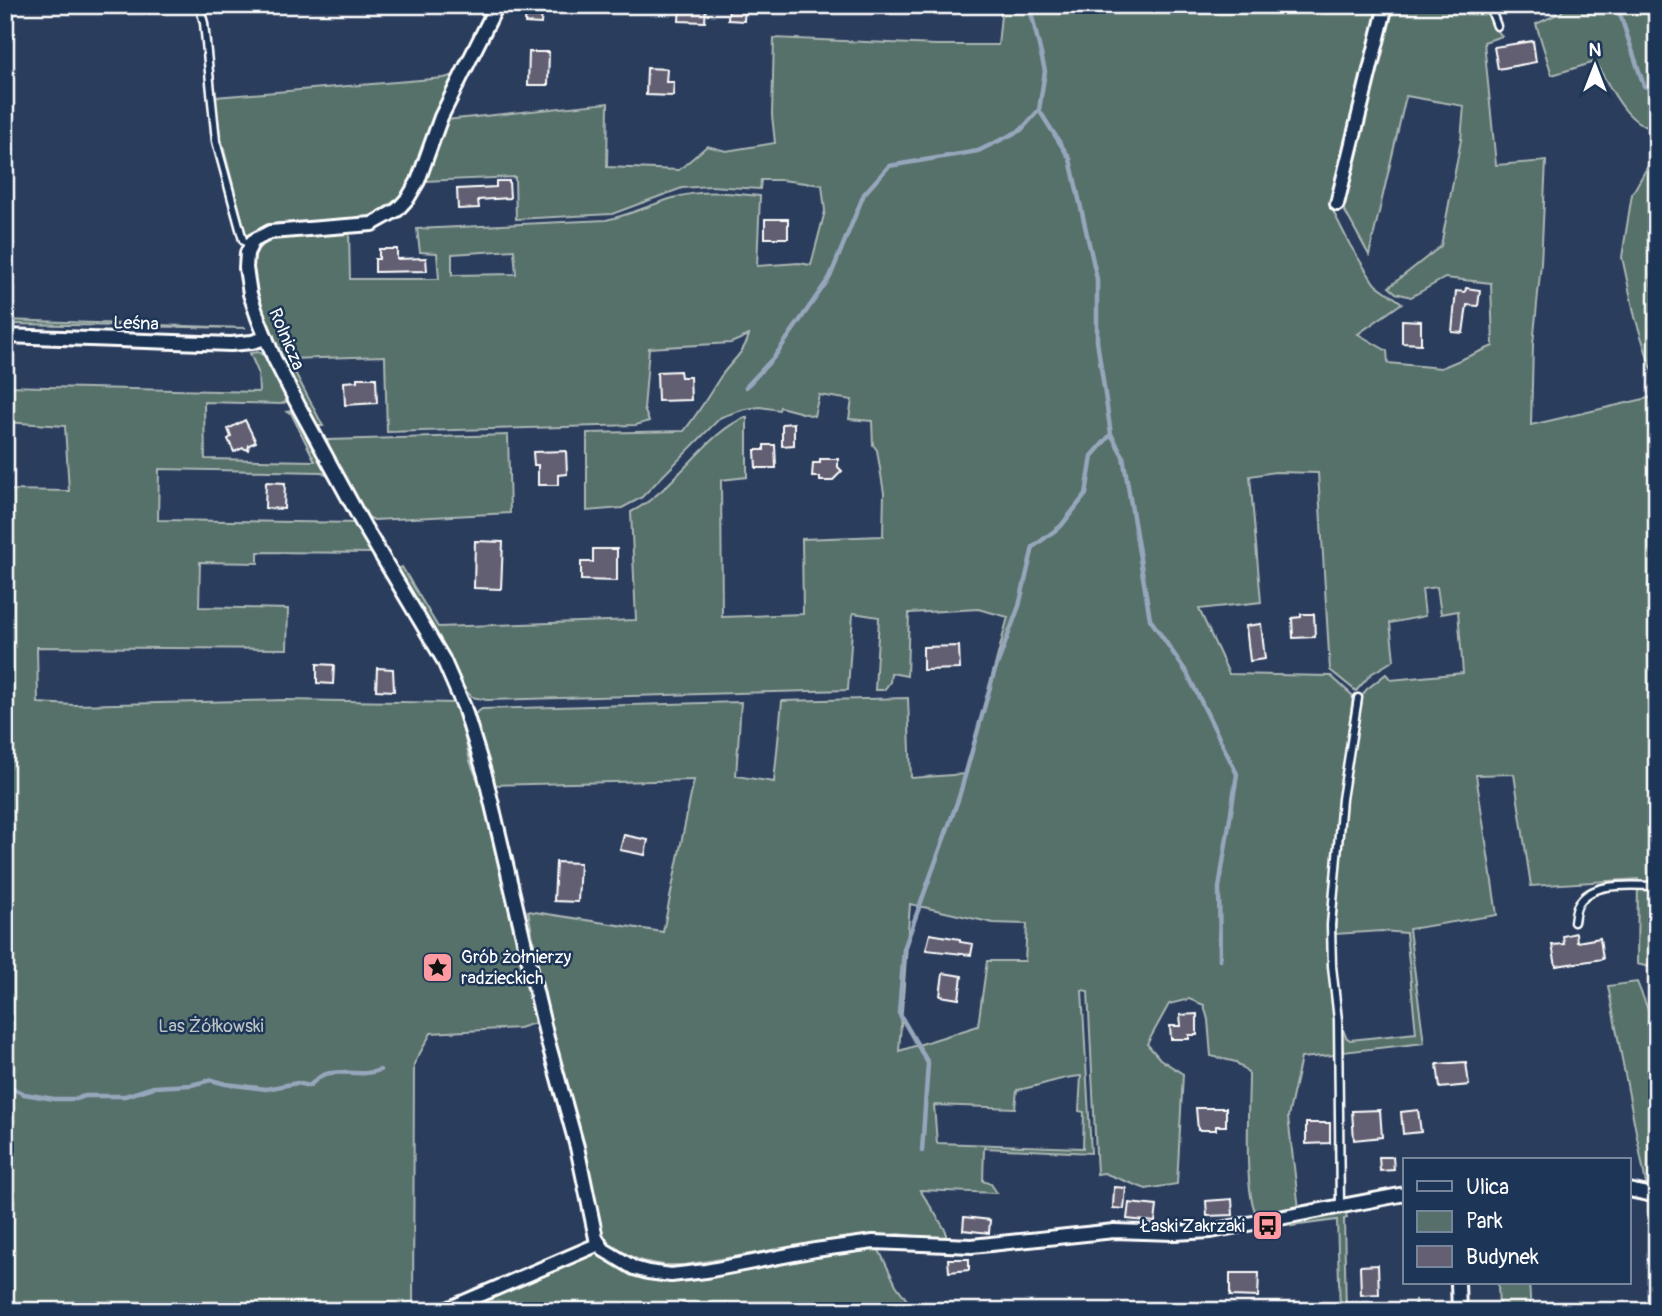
<svg xmlns="http://www.w3.org/2000/svg" width="1662" height="1316" font-family="Pangolin,sans-serif">
<style>
.green{fill:#576f6b;stroke:#abb7b5;stroke-width:2;fill-rule:evenodd}
.lines{fill:none;stroke-linecap:round;stroke-linejoin:round}
.stream{stroke:#96a7bc;stroke-width:4.5}
.building{fill:#645f73;stroke:#fff;stroke-width:2}
.lane-casing{stroke:#fff;stroke-width:11}
.street-casing{stroke:#fff;stroke-width:18}
.lane{stroke:#1d3557;stroke-width:6}
.street{stroke:#1d3557;stroke-width:12}
.labels{text-anchor:middle;stroke-width:5;stroke-linejoin:round;paint-order:stroke}
.street-label{font-size:18px;fill:#fff;stroke:#1d3557}
.poi-label{font-size:18px;fill:#fff;stroke:#1d3557;text-anchor:start}
.park-label{font-size:18px;fill:#bcc5c4;stroke:#1d3557}
</style>
<rect width="100%" height="100%" fill="#2b3d5d"/>
<filter id="ink" filterUnits="userSpaceOnUse"><feTurbulence type="fractalNoise" baseFrequency=".0143" numOctaves="2"/><feDisplacementMap in="SourceGraphic" scale="14" xChannelSelector="R" yChannelSelector="G"/><feConvolveMatrix kernelMatrix="1 2 1 2 8 2 1 2 1" color-interpolation-filters="sRGB"/></filter>
<g filter="url(#ink)">
<g class="green">
<path d="M1002,5H1381L1332,209L1350,245L1374,283L1402,303L1358,334L1387,351L1388,363L1441,368L1493,346L1491,283L1445,278L1411,297L1396,293L1389,287L1441,246L1461,140L1464,106L1406,96L1369,255L1341,204L1390,5H1487L1495,28L1502,36L1484,42L1496,165L1546,161L1541,263L1533,345L1531,425L1657,396V969L1637,964L1638,879L1531,886L1514,774L1476,775L1497,915L1409,929L1424,1043L1343,1052L1341,1025L1346,1037L1350,1040L1416,1033L1406,933L1382,931L1335,934L1344,805L1360,700L1366,690L1386,674L1391,680L1463,673L1458,611L1441,614L1437,587L1422,589L1425,616L1390,623L1394,660L1371,674L1356,691L1330,670L1318,473L1275,472L1250,476L1261,602L1199,609L1229,674L1331,676L1353,696L1342,775L1328,917L1327,945L1335,1019L1334,1055L1301,1058L1288,1117L1299,1209L1262,1216L1257,1215C1243,1194 1249,1103 1249,1074L1236,1062L1211,1056L1208,1020L1204,1005L1189,999L1169,1004L1147,1044L1160,1059L1183,1074L1177,1184L1146,1189L1104,1173L1097,1174L1088,991L1082,990L1091,1153L984,1148L983,1181L991,1184L997,1193L920,1190L946,1231V1240L899,1234L794,1247L684,1265H664L642,1261L625,1254L605,1241L547,1015L528,911L663,932L694,780L492,785L475,714L482,709L741,702L736,776L774,782L782,701L908,698L911,778L966,774L1008,617L978,609L909,613L907,676L891,673L890,682L884,690H875L879,617L853,613L848,690L487,700L472,697L465,690L433,628L396,570L402,567L438,627L636,620L631,512C676,490 706,431 747,417V477L721,480L722,617L803,614L802,539L883,536L884,493L877,450L873,445L872,421L849,419L852,400L819,395L814,416L780,407L779,410L760,407L745,409L721,417L641,498L622,508L587,511V433L684,431C699,412 708,396 721,376C731,362 745,352 749,335L731,343L649,348L644,409L649,421L636,425L387,432L385,356L288,359L323,426H317L280,359L256,295L253,260L258,249L275,236L349,231L350,279H439L437,253L420,252L417,229L606,220C630,215 650,205 673,198C701,189 731,193 760,196L757,266L799,263L811,265L825,211L822,185L781,180H761L760,189L710,186L682,188L612,214L516,219L515,177L425,181L446,120L608,103L607,167L679,170L707,146L726,151L775,143L772,115L774,38L936,45H998ZM514,250L516,274L452,275V254ZM910,904L993,923L1027,924L1025,961H987L978,1026L899,1051ZM1081,1076L1079,1111L1084,1112L1083,1148L937,1143L934,1105L1015,1108L1017,1090C1039,1087 1059,1077 1081,1076Z"/>
<path d="M1561,5H1657V129C1626,127 1610,85 1595,62L1552,75L1536,24L1562,12Z"/>
<polygon points="458,74 405,194 372,216 355,221 278,223 249,237 246,235 220,134 215,97 444,78"/>
<polygon points="1657,159 1657,387 1635,317 1622,257 1632,194 1648,166"/>
<polygon points="5,320 246,328 8,324 5,324"/>
<path d="M260,352C273,365 288,384 286,402L281,404L204,402L205,459L315,461L291,413L286,412L296,410L331,478L321,472L159,469L158,520L358,523L375,553L258,552V563L200,562L199,607L288,609L287,649L37,647L38,703L74,705L286,700L457,703L470,761L479,783L535,1023L519,1028L431,1033L414,1064L413,1311H5V490L69,491L65,426L5,422V386L259,392L258,372L250,353Z"/>
<polygon points="508,435 510,513 374,520 364,515 327,446 328,440"/>
<polygon points="1637,982 1657,1032 1657,1191 1647,1189 1608,986"/>
<polygon points="1345,1211 1347,1218 1344,1219 1346,1311 1340,1311 1337,1220 1291,1226 1291,1220"/>
<polygon points="869,1247 879,1250 896,1285 915,1311 450,1311 589,1254 601,1254 647,1275 771,1262"/>
<polygon points="1498,1283 1529,1283 1531,1311 1499,1311"/>
<polygon points="1415,1299 1416,1306 1455,1305 1456,1311 1413,1311"/>
</g>
<g class="lines">
<g class="stream">
<polyline points="1037,5 1031,12 1045,71 1039,110 1070,159 1097,279 1097,341 1111,434 1123,456 1150,619 1187,673 1237,774 1219,888 1220,960"/>
<polyline points="1617,5 1644,86 1657,91"/>
<polyline points="1657,231 1654,235 1653,284 1657,294"/>
<polyline points="746,387 775,356 830,277 864,194 889,166 978,151 1021,130 1039,110"/>
<polyline points="1657,546 1653,554 1657,569"/>
<path d="M5,1085L24,1094L54,1099H76L85,1096H125L154,1087L191,1085L211,1080L226,1084L266,1089L297,1083L309,1086C313,1083 318,1077 323,1075C340,1068 359,1078 380,1070"/>
<polyline points="922,1151 928,1063 899,1013 904,949 959,797 994,673 1019,606 1033,547 1061,526 1086,494 1092,456 1111,434"/>
</g>
</g>
<g class="building">
<polygon points="680,5 706,5 705,22 679,21"/>
<polygon points="729,5 745,6 744,21 728,20"/>
<polygon points="526,9 542,10 541,24 525,23"/>
<polygon points="1533,41 1536,62 1498,69 1494,47"/>
<polygon points="529,52 549,52 548,85 528,85"/>
<polygon points="647,68 667,69 666,82 674,82 673,96 646,95"/>
<polygon points="496,181 509,181 510,198 478,200 479,208 458,209 457,189 496,187"/>
<rect x="765" y="219" width="23" height="19"/>
<polygon points="379,249 397,249 397,259 426,258 427,271 375,272 375,259 379,259"/>
<polygon points="1466,288 1480,290 1478,306 1467,305 1463,333 1452,332 1456,291 1465,292"/>
<polygon points="1402,320 1421,321 1421,344 1402,343"/>
<polygon points="680,371 681,377 690,377 691,400 658,401 657,372"/>
<polygon points="357,378 376,378 377,403 345,405 344,382 357,381"/>
<polygon points="245,420 256,442 249,445 248,450 243,448 234,452 228,439 231,437 228,429"/>
<polygon points="794,423 794,445 782,446 782,424"/>
<polygon points="764,445 775,445 776,468 756,468 755,450 764,450"/>
<polygon points="566,451 567,474 558,475 558,485 538,485 538,465 534,465 533,452"/>
<polygon points="820,459 838,459 838,467 842,471 832,481 820,481 820,477 812,477 813,463 820,463"/>
<polygon points="266,482 285,483 284,509 265,508"/>
<polygon points="475,541 503,542 501,589 474,588"/>
<polygon points="593,549 617,549 617,581 581,580 581,562 593,562"/>
<polygon points="1301,614 1314,614 1315,637 1293,638 1292,618 1301,617"/>
<polygon points="1261,624 1265,659 1250,661 1246,626"/>
<polygon points="959,646 960,669 923,670 923,647"/>
<polygon points="317,664 334,665 333,684 317,683"/>
<polygon points="377,668 393,669 394,691 376,690"/>
<polygon points="624,835 648,840 645,855 620,850"/>
<polygon points="556,862 580,863 578,902 554,901"/>
<polygon points="1576,933 1577,942 1600,938 1603,959 1556,966 1552,945 1564,944 1563,936"/>
<polygon points="930,934 960,939 960,942 973,944 971,955 926,950"/>
<polygon points="943,973 962,976 959,999 940,996"/>
<polygon points="1197,1014 1197,1035 1189,1035 1189,1039 1171,1039 1170,1026 1181,1026 1180,1015"/>
<polygon points="1466,1062 1469,1085 1440,1088 1437,1064"/>
<polygon points="1196,1108 1226,1108 1226,1126 1216,1126 1216,1130 1198,1130"/>
<polygon points="1380,1110 1382,1137 1354,1140 1352,1111"/>
<polygon points="1418,1110 1421,1132 1403,1134 1401,1112"/>
<polygon points="1306,1123 1330,1123 1330,1143 1306,1144"/>
<polygon points="1379,1157 1393,1157 1394,1170 1380,1171"/>
<polygon points="1114,1187 1126,1188 1124,1209 1113,1208"/>
<polygon points="1232,1199 1233,1215 1207,1216 1206,1201"/>
<polygon points="1129,1203 1157,1206 1155,1222 1127,1219"/>
<polygon points="964,1217 990,1220 989,1233 963,1230"/>
<polygon points="948,1259 969,1259 969,1270 949,1272"/>
<polygon points="1378,1265 1379,1294 1361,1295 1360,1266"/>
<polygon points="1230,1273 1259,1273 1258,1297 1230,1296"/>
</g>
<g class="lines">
<defs>
<g id="lane">
<polyline points="199,5 204,23 216,141 243,240 250,246"/>
<polyline points="1489,5 1497,26"/>
<path d="M1574,922C1575,917 1575,910 1578,905C1591,880 1633,886 1657,886"/>
<polyline points="1340,1207 1338,1020 1332,966 1331,925 1342,799 1358,698"/>
</g>
<g id="street">
<polyline points="497,5 441,117 418,181 408,198 397,210 372,224 270,232 253,241 247,253 246,268 250,294 258,318 274,358 299,407 364,526 443,659 464,707 485,775 547,1038 577,1147 596,1238 604,1250 634,1268 648,1272 671,1275 706,1271 815,1250 873,1242 972,1246 1114,1231 1174,1233 1211,1231 1405,1194"/>
<polyline points="1337,204 1386,5"/>
<polyline points="5,336 231,344 252,342 266,338"/>
<polyline points="1629,1190 1657,1196"/>
<polyline points="1458,1283 1459,1311"/>
<polyline points="443,1311 599,1244"/>
</g>
</defs>
<use href="#lane" class="lane-casing"/>
<use href="#street" class="street-casing"/>
<use href="#lane" class="lane"/>
<use href="#street" class="street"/>
</g>
</g>
<defs>
<symbol id="sight-square" viewBox="-11 -11 22 22"><rect x="-9" y="-9" width="18" height="18" rx="4" fill="#ff9aa2" stroke="#1d3557"/><path d="M0-6L1.8-2.2L6-1.7L2.9 1.2L3.7 5.4L0 3.3L-3.7 5.4L-2.9 1.2L-6-1.7L-1.8-2.2Z" fill="#111"/></symbol>
<symbol id="bus-square" viewBox="-11 -11 22 22"><rect x="-9" y="-9" width="18" height="18" rx="4" fill="#ff9aa2" stroke="#1d3557"/><path d="M-5-6H5V4H4V6H2V4H-2V6H-4V4H-5ZM-3.5-4V0h7V-4ZM-3.5 1.2v1.5H-2V1.2ZM2 1.2v1.5H3.5V1.2Z" fill="#111"/></symbol>
</defs>
<g fill-rule="evenodd">
<use href="#sight-square" x="420" y="950" width="35" height="35"/>
<use href="#bus-square" x="1250" y="1208" width="35" height="35"/>
</g>
<g class="labels">
<g class="street-label">
<text transform="translate(136 323) rotate(2)" y="6">Leśna</text>
<text transform="translate(287 339) rotate(67)" y="6">Rolnicza</text>
</g>
<g class="poi-label">
<text x="461" y="963">Grób żołnierzy<tspan x="461" dy="21">radzieckich</tspan></text>
<text x="1245" y="1232" text-anchor="end">Łaski Zakrzaki</text>
</g>
<g class="park-label">
<text x="211" y="1032">Las Żółkowski</text>
</g>
</g>
<rect width="1662" height="1316" fill="none" stroke="#1d3557" stroke-width="28"/>
<rect x="14" y="14" width="1634" height="1288" fill="none" stroke="#fff" stroke-width="2.5" filter="url(#ink)"/>
<rect x="1403" y="1158" width="228" height="126" fill="#1d3557" stroke="#77869a" stroke-width="2"/>
<rect x="1417" y="1181" width="35" height="10" fill="#1d3557" stroke="#77869a" stroke-width="2"/>
<text x="1466" y="1194" font-size="21" fill="#ffffff">Ulica</text>
<rect x="1417" y="1211" width="35" height="21" fill="#576f6b" stroke="#77869a" stroke-width="2"/>
<text x="1466" y="1228" font-size="21" fill="#ffffff">Park</text>
<rect x="1417" y="1246" width="35" height="21" fill="#645f73" stroke="#77869a" stroke-width="2"/>
<text x="1466" y="1264" font-size="21" fill="#ffffff">Budynek</text>
<g transform="translate(1595 66)" stroke="#1d3557" stroke-width="5" paint-order="stroke">
<path d="M0-5L12 26L0 18L-12 26Z" fill="#ffffff"/>
<text y="-10" font-size="19" font-weight="bold" text-anchor="middle" fill="#ffffff">N</text>
</g>
</svg>
